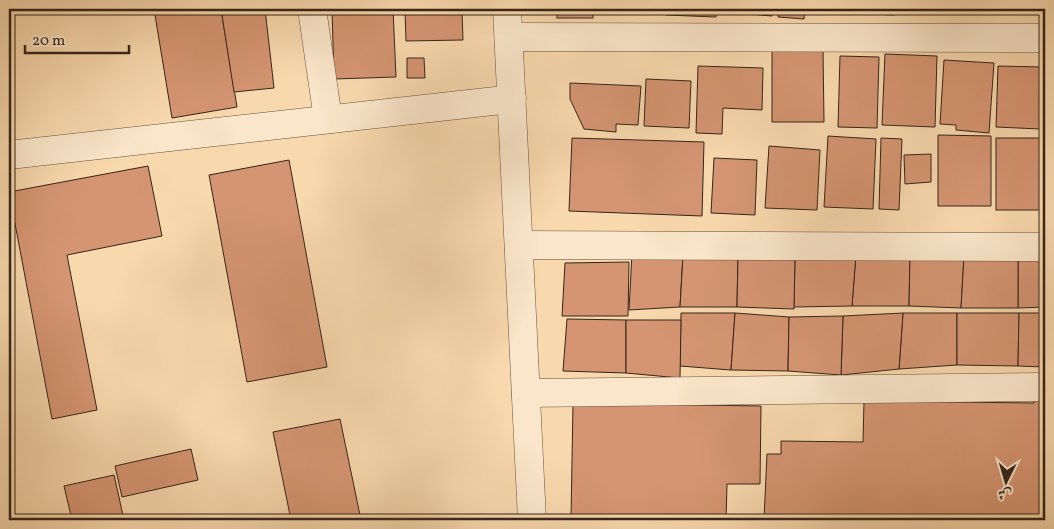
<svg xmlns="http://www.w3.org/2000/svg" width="1054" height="529" font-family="Vollkorn,Amiri,serif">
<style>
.building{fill:#d59572;stroke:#35251b}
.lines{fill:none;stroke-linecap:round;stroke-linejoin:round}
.minor-casing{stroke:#665240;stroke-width:29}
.tertiary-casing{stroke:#665240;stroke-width:29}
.minor{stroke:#fae6ca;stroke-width:28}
.tertiary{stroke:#fae6ca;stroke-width:28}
</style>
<rect width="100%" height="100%" fill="#f8d8ad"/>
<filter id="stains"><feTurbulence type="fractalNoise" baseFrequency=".004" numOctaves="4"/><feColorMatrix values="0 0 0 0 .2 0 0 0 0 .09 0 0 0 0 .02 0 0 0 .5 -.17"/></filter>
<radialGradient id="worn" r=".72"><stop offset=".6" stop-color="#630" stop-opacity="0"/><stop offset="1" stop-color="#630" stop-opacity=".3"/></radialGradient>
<g class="building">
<polygon points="9,9 36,9 9,14"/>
<polygon points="154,9 221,9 237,107 172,118"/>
<polygon points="221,9 265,9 274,88 234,92"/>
<polygon points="332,9 393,9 396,77 334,79"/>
<rect x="557" y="9" width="36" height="9"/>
<polygon points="608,9 647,9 647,13 608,12"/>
<polygon points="666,9 716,9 716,17 666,15"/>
<polygon points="725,9 772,9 772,16 725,12"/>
<polygon points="779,9 805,9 804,19 778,17"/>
<polygon points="834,9 894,9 894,15 833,12"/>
<polygon points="462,10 463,40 406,41 405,11"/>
<polygon points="772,49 823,49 824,122 772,122"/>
<polygon points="885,54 937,56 935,127 882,125"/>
<polygon points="840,56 879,57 877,128 838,127"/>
<polygon points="407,58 424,58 425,78 407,78"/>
<polygon points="944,60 994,63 989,133 956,130 956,125 940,124"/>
<polygon points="698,66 763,68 762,110 723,108 722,134 696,133"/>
<polygon points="998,66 1042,67 1040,129 996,127"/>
<polygon points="646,79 691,81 689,128 644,126"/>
<polygon points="570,83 641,86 638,125 616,124 616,132 584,129 570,99"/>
<polygon points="938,135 991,136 991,206 938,206"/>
<polygon points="828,136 876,139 873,209 824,207"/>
<polygon points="572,138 704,142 702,216 569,211"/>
<polygon points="881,138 902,139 899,210 879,209"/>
<rect x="996" y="138" width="49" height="72"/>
<polygon points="769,146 820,150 817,210 765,208"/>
<polygon points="931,154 931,182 905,184 904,155"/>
<polygon points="714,158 757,160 755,215 711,213"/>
<polygon points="289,160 327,367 247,382 209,175"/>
<polygon points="148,166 162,236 67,255 97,410 52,419 9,192"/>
<polygon points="632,253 683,255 680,307 629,310"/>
<polygon points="856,254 910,254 909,306 852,306"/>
<polygon points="856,254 852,306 794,307 795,257"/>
<polygon points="910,254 964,256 961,308 909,306"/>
<polygon points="683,255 738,255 737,307 680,307"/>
<polygon points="738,255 795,257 794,309 737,307"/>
<polygon points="1045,255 1045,307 1018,308 1018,256"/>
<polygon points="964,256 1018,256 1018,308 961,308"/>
<polygon points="629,262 628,316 562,316 565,263"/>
<polygon points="681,313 735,313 731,370 680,366"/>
<polygon points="735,313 789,317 788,371 731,370"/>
<polygon points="903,313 957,313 957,365 899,369"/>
<polygon points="903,313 899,369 841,375 843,316"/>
<polygon points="957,313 1019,313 1018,366 957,365"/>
<polygon points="1019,313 1045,313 1045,367 1018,366"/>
<polygon points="843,316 841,375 788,371 789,317"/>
<polygon points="567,319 626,320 626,373 563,371"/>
<polygon points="626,320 681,320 680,378 626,373"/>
<polygon points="1034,395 1045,396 1045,520 764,520 767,454 781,454 781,441 863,442 864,401 1034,403"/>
<polygon points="573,403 761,406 760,484 727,484 726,520 571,520"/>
<polygon points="340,419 361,520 291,520 273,432"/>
<polygon points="191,449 198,480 122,497 115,466"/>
<polygon points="114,475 124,520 72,520 64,486"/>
</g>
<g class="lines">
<defs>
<g id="minor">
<polyline points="312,9 328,119"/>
<polyline points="509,37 1045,38"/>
<polyline points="9,155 512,99"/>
<polyline points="519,245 1045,247"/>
<polyline points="526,393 1045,387"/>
</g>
<polyline id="tertiary" points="507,9 532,520"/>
</defs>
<use href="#minor" class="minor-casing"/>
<use href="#tertiary" class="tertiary-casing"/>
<use href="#minor" class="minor"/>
<use href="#tertiary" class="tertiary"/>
</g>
<rect width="1054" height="529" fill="none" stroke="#f8d8ad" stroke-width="30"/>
<rect x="10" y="10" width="1034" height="509" fill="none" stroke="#35251b" stroke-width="2.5"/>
<rect x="15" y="15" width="1024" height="499" fill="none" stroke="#35251b"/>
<g transform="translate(1006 482) rotate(185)" stroke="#fae6ca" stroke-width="4" paint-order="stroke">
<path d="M0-4L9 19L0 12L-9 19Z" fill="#35251b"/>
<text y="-8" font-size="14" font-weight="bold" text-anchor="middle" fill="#35251b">ش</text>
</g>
<path d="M25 45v8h104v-8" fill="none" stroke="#35251b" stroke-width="2.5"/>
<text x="32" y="45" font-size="15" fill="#35251b" stroke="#fae6ca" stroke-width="4" paint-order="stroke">20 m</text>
<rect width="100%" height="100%" filter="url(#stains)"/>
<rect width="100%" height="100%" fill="url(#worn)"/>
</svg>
